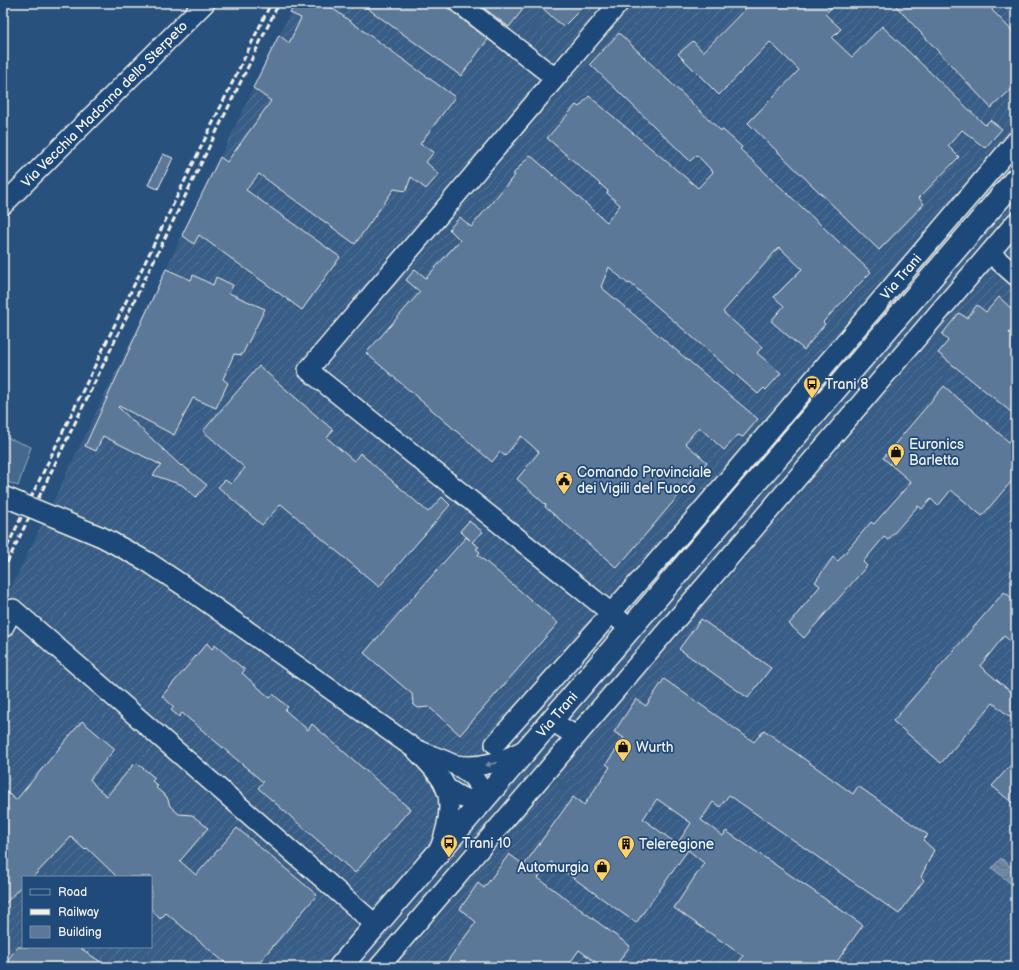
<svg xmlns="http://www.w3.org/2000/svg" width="1019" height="970" font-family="'Balsamiq Sans',sans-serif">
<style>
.industrial{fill:url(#industrial-furrows);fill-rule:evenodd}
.grass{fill:#45688e;stroke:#9cacbb}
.water{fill:url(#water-waves);stroke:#a4b2be}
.building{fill:#5b7899;stroke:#f4f1e8;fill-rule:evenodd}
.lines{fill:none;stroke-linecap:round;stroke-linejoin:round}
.minor-casing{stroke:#f4f1e8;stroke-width:22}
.major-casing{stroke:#f4f1e8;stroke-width:25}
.minor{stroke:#1f4a7a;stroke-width:19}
.major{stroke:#1f4a7a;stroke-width:22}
.rail{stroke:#f4f1e8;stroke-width:3;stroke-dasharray:6 3;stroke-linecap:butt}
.minor-bridge-casing{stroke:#f4f1e8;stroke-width:22;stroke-linecap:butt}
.minor-bridge{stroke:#1f4a7a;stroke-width:19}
.oneway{fill:#748da6}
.labels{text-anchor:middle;stroke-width:3.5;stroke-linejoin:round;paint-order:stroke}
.street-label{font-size:14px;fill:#f4f1e8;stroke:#1f4a7a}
.poi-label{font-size:14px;fill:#f4f1e8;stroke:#1f4a7a;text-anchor:start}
</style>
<defs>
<pattern id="industrial-furrows" width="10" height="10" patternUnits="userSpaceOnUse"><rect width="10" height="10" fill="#375d86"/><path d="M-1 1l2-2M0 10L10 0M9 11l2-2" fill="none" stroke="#557597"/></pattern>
<pattern id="water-waves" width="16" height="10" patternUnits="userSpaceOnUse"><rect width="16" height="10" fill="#6e88a2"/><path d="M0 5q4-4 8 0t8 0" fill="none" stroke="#5f6e7d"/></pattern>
</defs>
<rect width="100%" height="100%" fill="#28517e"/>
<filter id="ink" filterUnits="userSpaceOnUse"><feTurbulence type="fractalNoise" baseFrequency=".025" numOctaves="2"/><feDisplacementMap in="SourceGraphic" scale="8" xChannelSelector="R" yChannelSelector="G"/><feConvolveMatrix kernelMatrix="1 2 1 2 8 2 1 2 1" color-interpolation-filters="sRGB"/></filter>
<g filter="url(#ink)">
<path class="industrial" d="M295,3H1016V967H3V604ZM23,877H151V947H23Z"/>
<polygon class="grass" points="3,436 31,447 18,486 3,480"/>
<polygon class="water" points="1001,858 1011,867 1016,861 1016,867 1013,870 1016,873 1016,888 992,868"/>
<g class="building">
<polygon points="295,3 325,3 455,97 420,144 434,152 426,162 439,174 426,189 411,177 406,191 394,189 355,244 259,174 246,190 340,257 302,310 199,235 194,244 182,235 220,157 227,162 271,101 253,88 279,35 289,43 301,18 290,13"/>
<polygon points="360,3 441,3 488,39 461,76"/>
<polygon points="477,3 528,3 509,27"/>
<polygon points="537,3 587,3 563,27"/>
<polygon points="751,3 836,3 825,14 841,29 832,38 852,57 882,26 985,125 990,120 1002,129 985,148 962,130 948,146 959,157 919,198 924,204 879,250 748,123 799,70 770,42 719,95 678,54 693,41 703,52"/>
<polygon points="893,3 994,3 992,10 1016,35 1016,85 991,108"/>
<polygon points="619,33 721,131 723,130 742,147 740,149 871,272 823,322 825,324 804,350 771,321 784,306 774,297 802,269 779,247 723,312 762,347 757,353 781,373 766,390 764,388 758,394 630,283 628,284 609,267 601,287 758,419 743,437 738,435 724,450 699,427 685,443 707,462 617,568 545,507 546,505 517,479 539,452 521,436 505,456 500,452 492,462 366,353 420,292 406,280 415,269 426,278 460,240 449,229 460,217 471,227 515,175 513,174 530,155 607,222 620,205 607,193 608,191 547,138 576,105 579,107 589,96 698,188 713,172 697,155 690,161 590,64"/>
<polygon points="163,154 173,158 158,189 148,185"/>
<polygon points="166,269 191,280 193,275 213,285 216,277 233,285 229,293 265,309 242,355 234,354 223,379 228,383 216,408 193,398 174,435 119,406 118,407 181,466 182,465 207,485 196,497 182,485 153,475 161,465 103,436 96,451 85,446"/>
<polygon points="999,297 1016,313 1016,325 1009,333 1016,340 1016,416 938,353 948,341 942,334 959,313 967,318 977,305 986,312"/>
<polygon points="259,366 333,430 327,438 354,461 360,453 428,512 442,497 450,505 379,587 281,504 262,525 218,487 225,480 231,484 245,468 203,431"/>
<polygon points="944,386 1016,448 1016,476 982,516 951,490 938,506 931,499 922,509 918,506 888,540 884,537 863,562 867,566 804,638 789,624 820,586 815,582 833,557 838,561 871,522 874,524 911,482 883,458"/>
<polygon points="469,521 483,532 472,542 479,547 476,549 480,552 478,555 558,623 460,735 429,707 418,708 413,704 412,694 364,653 466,537 470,540 460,531"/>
<polygon points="1004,592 1016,601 1016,646 1004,636 980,666 1016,696 1016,722 993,703 941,763 893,721"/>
<polygon points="701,619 771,668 748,698 679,649"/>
<polygon points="207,643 212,649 215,645 245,670 242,673 270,698 273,694 288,707 285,710 308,730 312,724 410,809 355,873 258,788 263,782 182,713 179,717 171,710 174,707 162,696"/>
<path d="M664,679L754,742L764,730L853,794L858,786L928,835L923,840L934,850L921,877L924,880L899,914L729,795L720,807L713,802L701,820L723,836L726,831L863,925L833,967H736L743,956L674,908L704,863L688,850L636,923L551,862L538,878L630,946L615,967H602L579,950L567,967H443L476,922L460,909L478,883L484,888L509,854L524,865L573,797L584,805L610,767L606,764L624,738L614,732L636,699L646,706ZM657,799L691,823L677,844L643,819Z"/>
<polygon points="82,721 115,749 90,779 97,788 107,796 133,765 138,764 155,778 152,781 158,786 156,788 167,797 170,806 179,814 192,815 208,828 180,861 196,875 237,828 317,895 255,967 230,967 166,913 160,919 151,909 151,877 117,877 87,848 85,850 71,837 33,877 23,877 23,884 3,906 3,789 16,800"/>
<polygon points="1016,759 1016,806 992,786"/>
<polygon points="17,947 79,947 108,967 3,967"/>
</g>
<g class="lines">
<defs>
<g id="minor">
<polyline points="459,3 555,78"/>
<polyline points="619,3 308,370 631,629"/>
<path id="s1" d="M3,205L205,3"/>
<polyline points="990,253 1016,276"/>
<path d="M102,537L148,562L184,586L415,749C425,760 440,773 446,788C453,807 446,833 439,851"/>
<polyline points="3,628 13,609 376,925"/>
<polyline points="550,720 576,736"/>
<path id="s2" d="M495,744L698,515L1016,141"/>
<path d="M418,750C443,761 481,768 483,800C468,803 457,795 445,787"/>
<path d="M456,765C482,769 503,761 526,749"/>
<polyline points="379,967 1016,222"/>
</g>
<g id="major">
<path id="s3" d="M340,967L1016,179"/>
</g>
</defs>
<use href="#minor" class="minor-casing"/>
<use href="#major" class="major-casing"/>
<use href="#minor" class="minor"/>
<use href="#major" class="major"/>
<g class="rail">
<polyline points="3,555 271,3"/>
<polyline points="3,571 279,3"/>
</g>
<defs>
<polyline id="minor-bridge" points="3,496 102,537"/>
</defs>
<use href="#minor-bridge" class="minor-bridge-casing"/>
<use href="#minor-bridge" class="minor-bridge"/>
</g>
<defs><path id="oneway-solid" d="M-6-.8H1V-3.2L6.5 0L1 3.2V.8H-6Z"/></defs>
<use class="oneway" href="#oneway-solid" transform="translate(491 764) rotate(167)"/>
</g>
<defs>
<symbol id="bus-pin" viewBox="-11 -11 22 30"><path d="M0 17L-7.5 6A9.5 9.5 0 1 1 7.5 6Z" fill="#ffd166" stroke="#1f4a7a"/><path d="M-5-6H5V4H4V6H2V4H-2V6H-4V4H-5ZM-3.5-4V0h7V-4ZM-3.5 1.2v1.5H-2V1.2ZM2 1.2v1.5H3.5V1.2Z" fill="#111"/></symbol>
<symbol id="shop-pin" viewBox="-11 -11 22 30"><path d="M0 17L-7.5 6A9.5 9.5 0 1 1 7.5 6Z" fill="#ffd166" stroke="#1f4a7a"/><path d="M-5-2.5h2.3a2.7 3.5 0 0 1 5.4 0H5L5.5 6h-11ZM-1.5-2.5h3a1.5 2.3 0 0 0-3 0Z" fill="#111"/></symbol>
<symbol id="civic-pin" viewBox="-11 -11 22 30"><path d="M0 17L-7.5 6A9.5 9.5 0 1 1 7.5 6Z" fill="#ffd166" stroke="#1f4a7a"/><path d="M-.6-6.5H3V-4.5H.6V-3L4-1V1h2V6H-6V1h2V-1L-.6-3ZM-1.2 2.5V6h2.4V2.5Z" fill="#111"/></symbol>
<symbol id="building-pin" viewBox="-11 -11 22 30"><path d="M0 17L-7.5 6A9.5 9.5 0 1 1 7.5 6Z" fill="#ffd166" stroke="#1f4a7a"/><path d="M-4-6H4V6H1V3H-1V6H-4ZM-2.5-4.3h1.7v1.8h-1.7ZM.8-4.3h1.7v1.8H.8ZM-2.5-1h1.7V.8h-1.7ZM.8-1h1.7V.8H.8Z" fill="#111"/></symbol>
</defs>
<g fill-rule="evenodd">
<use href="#bus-pin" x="802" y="374" width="20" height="27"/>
<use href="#shop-pin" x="886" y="442" width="20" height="27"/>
<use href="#civic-pin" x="554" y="470" width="20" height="27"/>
<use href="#shop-pin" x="613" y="737" width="20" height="27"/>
<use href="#bus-pin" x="439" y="833" width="20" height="27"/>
<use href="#building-pin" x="616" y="834" width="20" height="27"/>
<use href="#shop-pin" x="592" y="857" width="20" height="27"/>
</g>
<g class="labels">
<g class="street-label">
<text dy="5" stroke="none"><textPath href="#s1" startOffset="143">Via Vecchia Madonna dello Sterpeto</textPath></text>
<text dy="5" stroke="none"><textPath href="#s2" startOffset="619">Via Trani</textPath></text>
<text dy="5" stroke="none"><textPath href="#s3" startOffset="333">Via Trani</textPath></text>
</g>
<g class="poi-label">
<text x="825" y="389">Trani 8</text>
<text x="909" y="449">Euronics<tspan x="909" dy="16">Barletta</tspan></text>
<text x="577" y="477">Comando Provinciale<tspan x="577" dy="16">dei Vigili del Fuoco</tspan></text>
<text x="636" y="752">Wurth</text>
<text x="462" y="848">Trani 10</text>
<text x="639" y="849">Teleregione</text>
<text x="589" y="872" text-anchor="end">Automurgia</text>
</g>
</g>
<rect width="1019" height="970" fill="none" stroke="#1f4a7a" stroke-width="16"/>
<rect x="8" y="8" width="1003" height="954" fill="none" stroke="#f4f1e8" stroke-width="1.5" filter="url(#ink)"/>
<rect x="22" y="876" width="130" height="72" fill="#1f4a7a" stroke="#748da6"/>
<rect x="30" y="889" width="20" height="6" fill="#1f4a7a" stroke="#748da6"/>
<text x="58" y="896" font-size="12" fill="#f4f1e8">Road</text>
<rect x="30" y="909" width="20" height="6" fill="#f4f1e8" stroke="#748da6"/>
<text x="58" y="916" font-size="12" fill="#f4f1e8">Railway</text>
<rect x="30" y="926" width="20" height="12" fill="#5b7899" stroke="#748da6"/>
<text x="58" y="936" font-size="12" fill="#f4f1e8">Building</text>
</svg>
